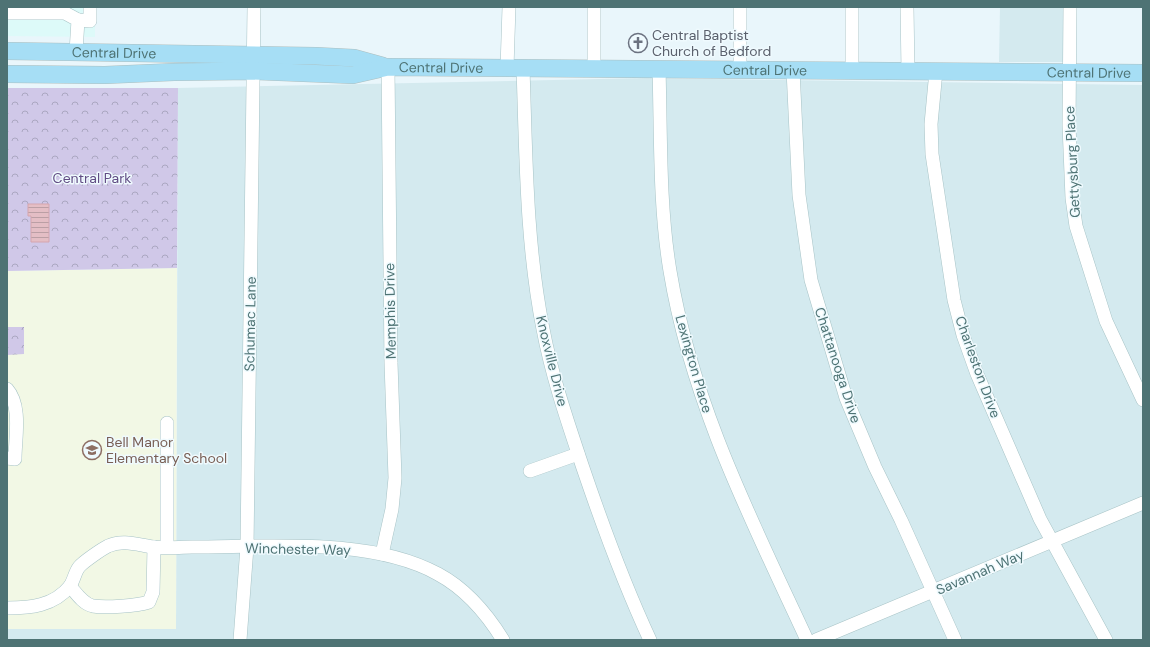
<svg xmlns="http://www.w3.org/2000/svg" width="1150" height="647" font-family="'DM Sans',sans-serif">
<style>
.residential{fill:#d4eaef}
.commercial{fill:#ddfaf9}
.education{fill:#f2f8e5}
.park{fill:url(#park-crowns)}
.water{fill:url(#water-rules);stroke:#d5a5ae}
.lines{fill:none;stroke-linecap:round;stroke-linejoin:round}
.minor-casing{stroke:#a7c3c6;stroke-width:14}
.major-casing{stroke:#aebfbf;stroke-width:18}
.minor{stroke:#fff;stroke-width:13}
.major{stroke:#a6def5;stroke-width:17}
.labels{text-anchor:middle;stroke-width:3;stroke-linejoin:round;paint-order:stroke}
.worship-label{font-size:14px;fill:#5b616d;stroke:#effafe;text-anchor:start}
.street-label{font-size:14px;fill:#4e7374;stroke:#effafe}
.park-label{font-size:14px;fill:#614c84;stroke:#effafe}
.education-label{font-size:14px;fill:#785e54;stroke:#effafe;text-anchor:start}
</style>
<defs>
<pattern id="park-crowns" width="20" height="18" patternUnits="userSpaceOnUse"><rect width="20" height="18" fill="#d0c8e8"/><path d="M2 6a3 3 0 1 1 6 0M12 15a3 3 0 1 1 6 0" fill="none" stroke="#aba7c1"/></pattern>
<pattern id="water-rules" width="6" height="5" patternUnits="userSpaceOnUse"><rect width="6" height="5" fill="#e4bec5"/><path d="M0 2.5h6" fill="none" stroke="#bb9fa5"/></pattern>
</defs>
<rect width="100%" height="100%" fill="#e9f6fb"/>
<g class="residential">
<polygon points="1000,7 1065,7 1063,62 999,62"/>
<polygon points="645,78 1143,85 1143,640 7,640 7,629 176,629 178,88"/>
</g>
<polygon class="commercial" points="7,7 95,7 95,37 7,36"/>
<polygon class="education" points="177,268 176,629 7,629 7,271"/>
<g class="park">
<polygon points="7,88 178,88 177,268 7,271"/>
<polygon points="7,327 24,327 24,354 7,355"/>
</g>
<polygon class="water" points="28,204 49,204 49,242 31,242 31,216 28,216"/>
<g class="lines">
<defs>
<g id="minor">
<polyline points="907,7 908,71"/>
<polyline points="1070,7 1069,125 1072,198 1076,226 1106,321 1143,400"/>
<polyline points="7,13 65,13 78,20 76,52"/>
<polyline points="78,20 90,21 90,7"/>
<polyline points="507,68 509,7"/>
<path d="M523,68C526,155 526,243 543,329C552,377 568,423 583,468C603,527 624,584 650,640"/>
<polyline points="594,68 594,7"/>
<path d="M659,69C661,136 659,205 670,271C692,404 751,519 807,640"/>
<polyline points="740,70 740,7"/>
<polyline points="793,70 799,195 811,280 846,398 875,467 901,520 955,640"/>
<polyline points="852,71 852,7"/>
<polyline points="936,71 931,124 932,154 954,300 963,335 977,374 1040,519 1106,640"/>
<path d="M7,389C22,406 15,438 15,459L7,458"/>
<polyline points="167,423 167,547"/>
<polyline points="530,471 578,454"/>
<polyline points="382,554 392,509 395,478 391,363 388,67"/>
<path d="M70,586C76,593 83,604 93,606C105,608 137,606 149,602L153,592L154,547"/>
<path d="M7,608C30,608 54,606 70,586C74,580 75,572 79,567C83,562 102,549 108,546C123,539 138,545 153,547C165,549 179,547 192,547C267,547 371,537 438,574C466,589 487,614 503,640"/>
<polyline points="240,640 247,547 254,7"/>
<polyline points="816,640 1143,503"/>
</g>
<g id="major">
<path id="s1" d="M7,51L316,56L354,58L383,66"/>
<path id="s2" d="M7,74L105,75L174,72L253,71L353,75L388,67L1143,73"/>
</g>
</defs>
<use href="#minor" class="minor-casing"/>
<use href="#major" class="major-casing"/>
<use href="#minor" class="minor"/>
<use href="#major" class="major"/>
</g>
<defs>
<symbol id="church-ring" viewBox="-11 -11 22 22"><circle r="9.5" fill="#effafe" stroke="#6b7280" stroke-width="1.5"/><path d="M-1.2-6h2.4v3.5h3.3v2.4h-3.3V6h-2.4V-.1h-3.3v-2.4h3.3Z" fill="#6b7280"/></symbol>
<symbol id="school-ring" viewBox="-11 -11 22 22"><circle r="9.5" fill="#effafe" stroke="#8d6e63" stroke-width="1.5"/><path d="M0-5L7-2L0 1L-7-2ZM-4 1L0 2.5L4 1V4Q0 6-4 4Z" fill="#8d6e63"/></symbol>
</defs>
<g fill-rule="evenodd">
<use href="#church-ring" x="627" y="32" width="22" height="22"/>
<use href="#school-ring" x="81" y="439" width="22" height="22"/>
</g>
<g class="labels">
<g class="worship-label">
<text x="652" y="40">Central Baptist<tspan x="652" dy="16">Church of Bedford</tspan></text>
</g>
<g class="street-label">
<text dy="5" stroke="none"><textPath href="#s1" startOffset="107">Central Drive</textPath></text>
<text dy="5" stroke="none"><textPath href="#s2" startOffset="435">Central Drive</textPath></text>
<text dy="5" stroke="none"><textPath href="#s2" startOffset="759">Central Drive</textPath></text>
<text dy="5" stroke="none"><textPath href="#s2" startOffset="1083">Central Drive</textPath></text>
<text transform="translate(1072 162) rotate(-93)" y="5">Gettysburg Place</text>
<text transform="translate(390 311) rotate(-91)" y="5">Memphis Drive</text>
<text transform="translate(250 324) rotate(-89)" y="5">Schumac Lane</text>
<text transform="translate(552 361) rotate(76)" y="5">Knoxville Drive</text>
<text transform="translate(694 364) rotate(74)" y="5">Lexington Place</text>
<text transform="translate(838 365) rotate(72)" y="5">Chattanooga Drive</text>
<text transform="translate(978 367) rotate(70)" y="5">Charleston Drive</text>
<text transform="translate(298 549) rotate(1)" y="5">Winchester Way</text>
<text transform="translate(980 572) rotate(-23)" y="5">Savannah Way</text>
</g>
<g class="park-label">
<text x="92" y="183">Central Park</text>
</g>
<g class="education-label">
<text x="106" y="447">Bell Manor<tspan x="106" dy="16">Elementary School</tspan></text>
</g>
</g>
<rect width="1150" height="647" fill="none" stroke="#4e7374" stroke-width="16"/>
</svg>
